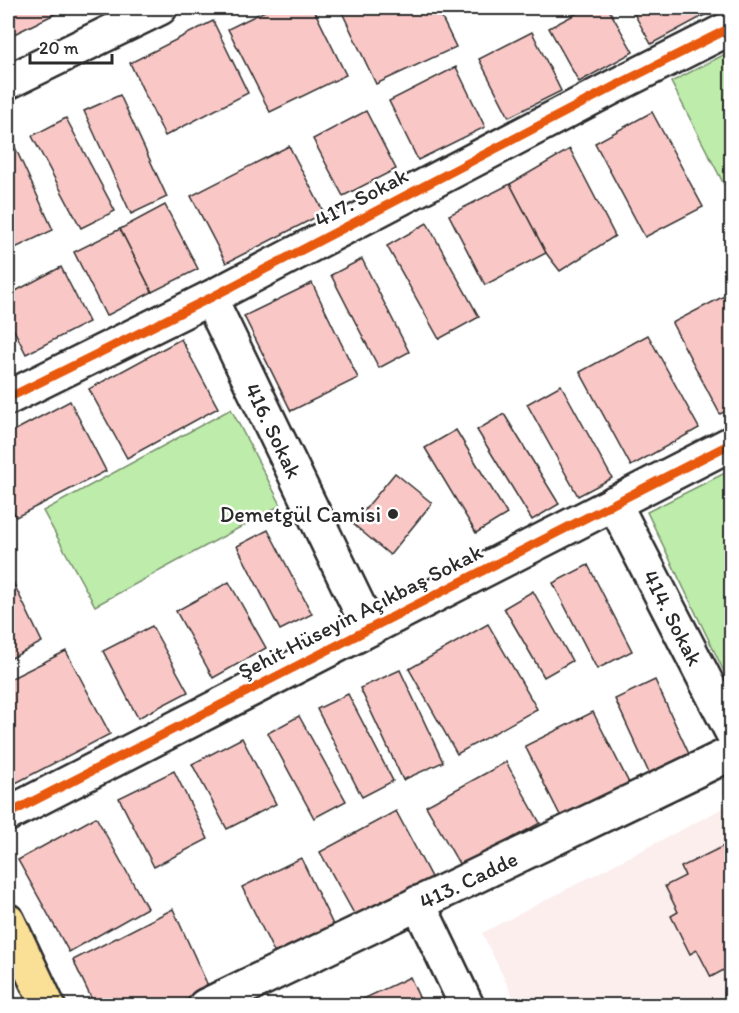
<svg xmlns="http://www.w3.org/2000/svg" width="739" height="1013" font-family="Itim,sans-serif">
<style>
.built{fill:#fdeeee}
.green{fill:#beecaa;stroke:#748c6a;stroke-width:1.5}
.building{fill:#f9c8c6;stroke:#2b2b2b;stroke-width:1.5}
.lines{fill:none;stroke-linecap:round;stroke-linejoin:round}
.minor-casing{stroke:#2b2b2b;stroke-width:38}
.major-casing{stroke:#2b2b2b;stroke-width:38}
.minor{stroke:#fff;stroke-width:33}
.major{stroke:#fadf96;stroke-width:33}
.cycleway-casing{stroke:#fff;stroke-width:13}
.cycleway{stroke:#e8590c;stroke-width:9}
.poi-dot{fill:#2b2b2b;stroke:#fff;stroke-width:2}
.labels{text-anchor:middle;stroke-width:5;stroke-linejoin:round;paint-order:stroke}
.street-label{font-size:22px;fill:#2b2b2b;stroke:#fff}
.poi-label{font-size:22px;fill:#2b2b2b;stroke:#fff;text-anchor:end}
</style>
<rect width="100%" height="100%" fill="#fff"/>
<filter id="ink" filterUnits="userSpaceOnUse"><feTurbulence type="fractalNoise" baseFrequency=".0167" numOctaves="2"/><feDisplacementMap in="SourceGraphic" scale="12" xChannelSelector="R" yChannelSelector="G"/><feConvolveMatrix kernelMatrix="1 2 1 2 8 2 1 2 1" color-interpolation-filters="sRGB"/></filter>
<g filter="url(#ink)">
<polygon class="built" points="731,804 731,1005 517,1005 482,933"/>
<g class="green">
<polygon points="731,51 731,198 671,82"/>
<polygon points="231,409 281,505 95,606 43,511"/>
<polygon points="731,470 731,686 647,512"/>
</g>
<g class="building">
<polygon points="8,8 67,8 8,37"/>
<polygon points="271,8 313,8 346,75 270,112 228,29"/>
<polygon points="340,8 437,8 456,47 376,84"/>
<polygon points="587,8 608,8 633,52 579,82 549,28"/>
<polygon points="631,8 701,8 705,15 651,44"/>
<polygon points="213,21 248,93 165,136 130,63"/>
<polygon points="532,32 561,91 509,117 479,59"/>
<polygon points="456,67 485,127 418,160 389,101"/>
<polygon points="120,95 167,197 131,214 84,111"/>
<polygon points="366,111 396,169 343,196 313,139"/>
<polygon points="652,112 703,207 645,237 595,143"/>
<polygon points="66,118 115,211 81,228 32,136"/>
<polygon points="8,132 53,230 13,249 8,237"/>
<polygon points="289,146 324,213 226,263 191,196"/>
<polygon points="570,149 615,236 560,271 546,253 510,184"/>
<polygon points="510,184 546,253 485,285 449,215"/>
<polygon points="165,205 198,269 152,292 120,229"/>
<polygon points="427,223 479,317 439,339 387,246"/>
<polygon points="120,229 152,292 106,316 74,252"/>
<polygon points="362,259 409,352 379,368 331,275"/>
<polygon points="61,267 89,322 26,354 8,318 8,295"/>
<polygon points="312,283 358,378 291,411 244,316"/>
<polygon points="732,292 732,408 720,414 672,323"/>
<polygon points="648,335 699,428 631,466 580,372"/>
<polygon points="181,339 218,408 127,458 89,389"/>
<polygon points="561,385 612,478 578,496 527,404"/>
<polygon points="70,401 106,471 16,517 8,500 8,434"/>
<polygon points="504,414 559,504 532,520 477,430"/>
<polygon points="456,430 507,514 476,533 425,448"/>
<polygon points="395,473 432,503 390,555 353,524"/>
<polygon points="268,530 312,614 280,630 237,546"/>
<polygon points="588,565 632,651 597,669 553,583"/>
<polygon points="12,580 42,642 8,660 8,582"/>
<polygon points="229,582 266,648 213,678 176,611"/>
<polygon points="533,591 572,661 544,677 504,608"/>
<polygon points="488,624 537,709 457,754 409,669"/>
<polygon points="152,626 188,692 138,718 103,651"/>
<polygon points="66,651 110,734 8,787 8,680"/>
<polygon points="400,670 443,762 403,780 360,688"/>
<polygon points="655,680 689,754 649,773 615,699"/>
<polygon points="348,694 393,781 362,797 317,709"/>
<polygon points="593,712 629,783 561,817 525,746"/>
<polygon points="299,716 346,801 314,818 268,733"/>
<polygon points="242,738 276,804 227,829 192,764"/>
<polygon points="506,762 540,823 461,867 426,806"/>
<polygon points="174,771 208,839 154,867 119,798"/>
<polygon points="396,811 432,879 357,919 320,852"/>
<polygon points="96,817 147,908 69,952 18,860"/>
<polygon points="732,842 732,968 731,966 711,977 697,950 690,954 671,916 678,912 665,886 685,876 681,867"/>
<polygon points="301,858 335,929 277,958 242,887"/>
<polygon points="173,909 209,988 174,1006 95,1006 73,960"/>
<polygon points="410,977 423,1006 364,1006 361,1000"/>
</g>
<g class="lines">
<defs>
<g id="minor">
<polyline points="8,82 160,8"/>
<path id="s1" d="M210,298L369,628"/>
<polyline points="8,398 210,298 615,86 732,27"/>
<path id="s2" d="M614,503L732,732"/>
<polyline points="8,814 732,443"/>
<polyline points="418,903 467,1006"/>
<path id="s3" d="M205,1006L732,753"/>
</g>
<polyline id="major" points="8,921 48,1006"/>
</defs>
<use href="#minor" class="minor-casing"/>
<use href="#major" class="major-casing"/>
<use href="#minor" class="minor"/>
<use href="#major" class="major"/>
<defs>
<g id="cycleway">
<polyline points="8,398 210,298 615,86 732,27"/>
<polyline points="8,814 732,443"/>
</g>
</defs>
<use href="#cycleway" class="cycleway-casing"/>
<use href="#cycleway" class="cycleway"/>
</g>
</g>
<circle class="poi-dot" cx="393" cy="514" r="6"/>
<g class="labels">
<g class="street-label">
<text transform="translate(361 197) rotate(-28)" y="8">417. Sokak</text>
<text dy="8" stroke="none"><textPath href="#s1" startOffset="147">416. Sokak</textPath></text>
<text transform="translate(360 611) rotate(-27)" y="8">Şehit Hüseyin Açıkbaş Sokak</text>
<text dy="8" stroke="none"><textPath href="#s2" startOffset="129">414. Sokak</textPath></text>
<text dy="8" stroke="none"><textPath href="#s3" startOffset="292">413. Cadde</textPath></text>
</g>
<g class="poi-label">
<text x="381" y="522">Demetgül Camisi</text>
</g>
</g>
<rect width="739" height="1013" fill="none" stroke="#fff" stroke-width="30"/>
<rect x="15" y="15" width="709" height="983" fill="none" stroke="#2b2b2b" stroke-width="2" filter="url(#ink)"/>
<path d="M30 54v9h82v-9" fill="none" stroke="#2b2b2b" stroke-width="3"/>
<text x="39" y="54" font-size="18" fill="#2b2b2b" stroke="#ffffff" stroke-width="4.5" paint-order="stroke">20 m</text>
</svg>
